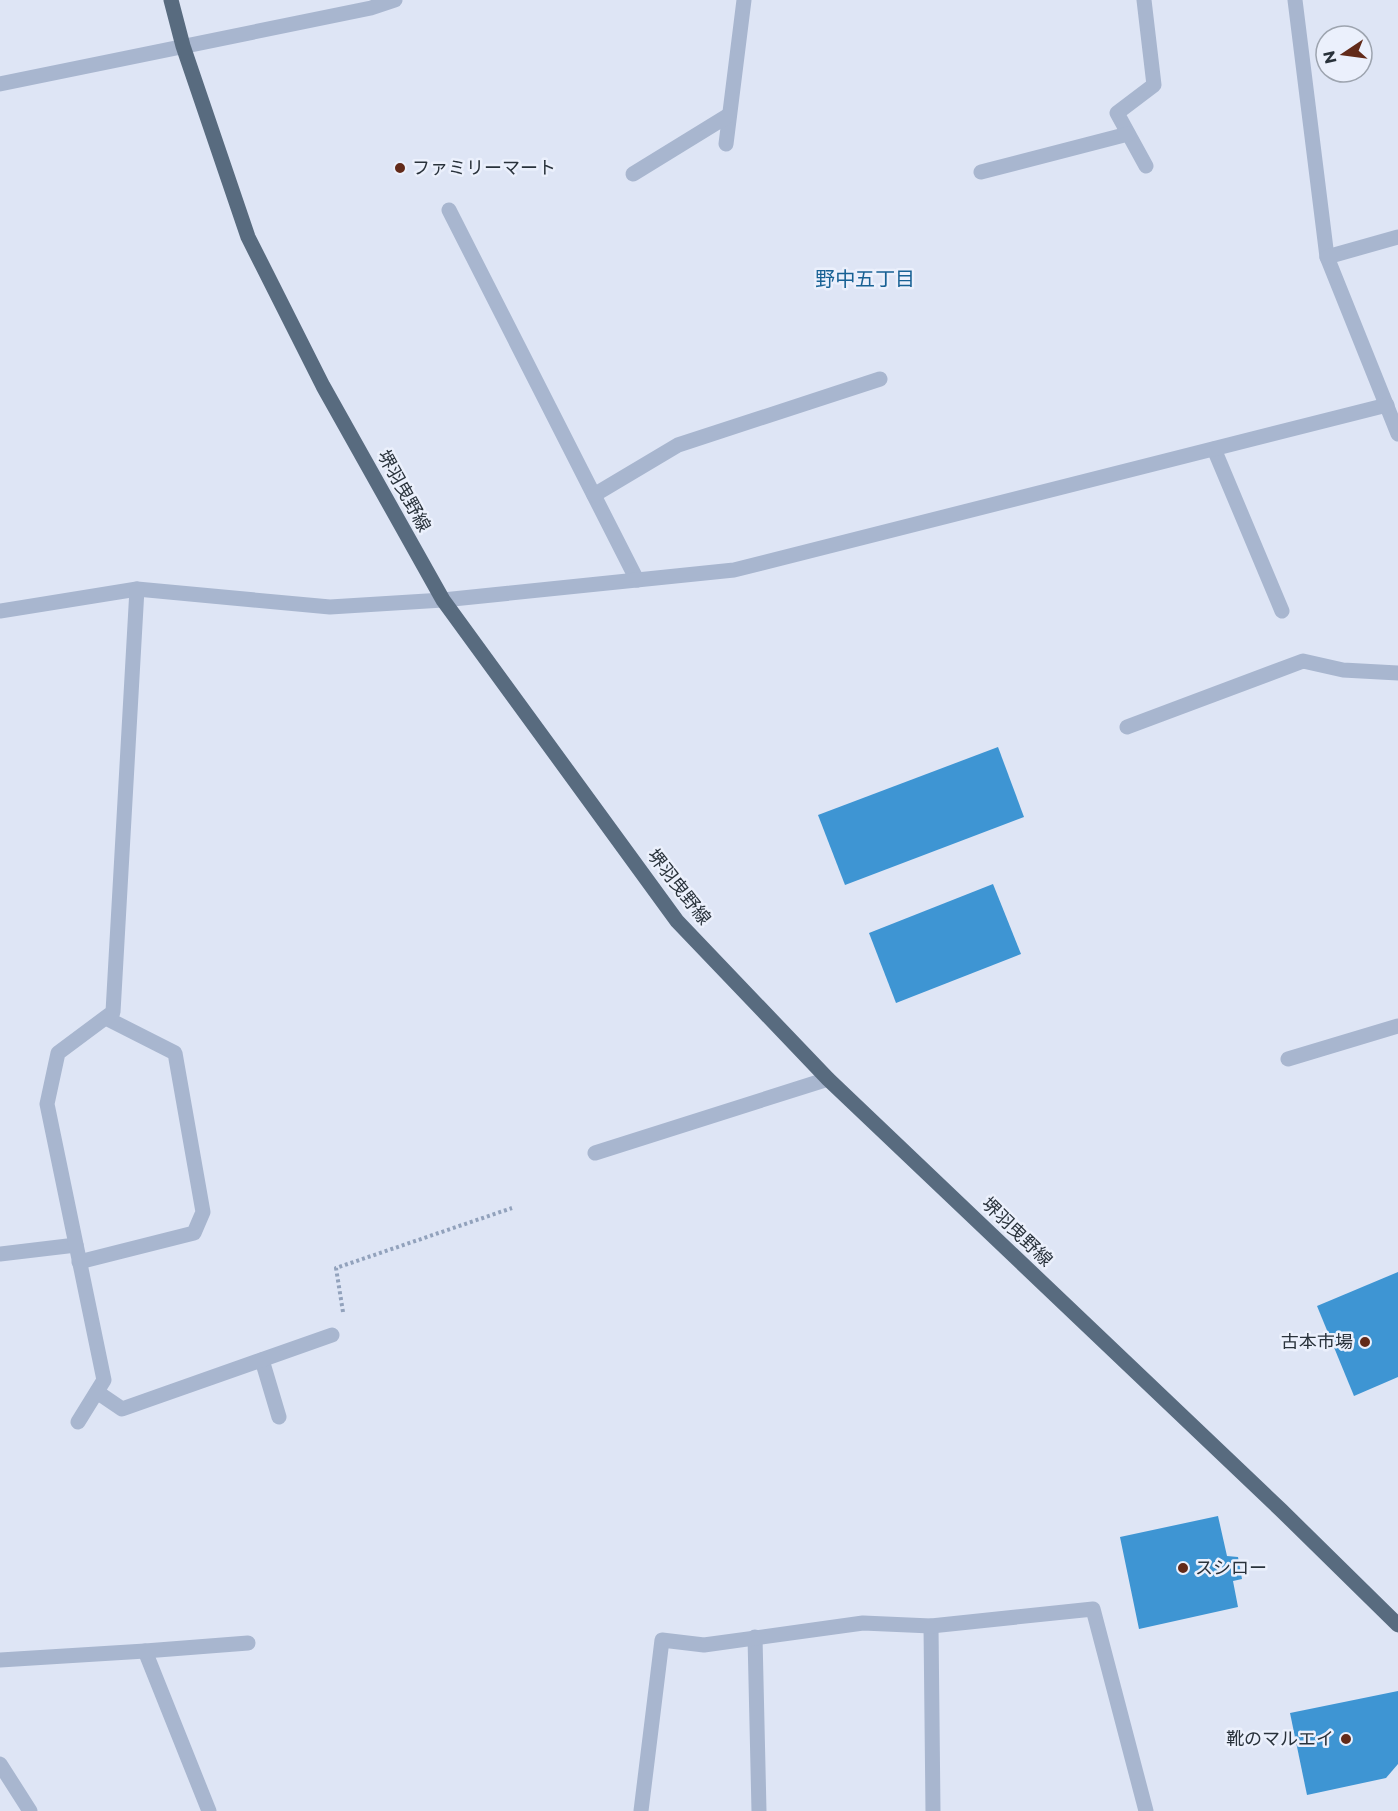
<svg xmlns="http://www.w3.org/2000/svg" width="1398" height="1811" font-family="Montserrat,'Noto Sans JP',sans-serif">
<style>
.building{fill:#3e95d3}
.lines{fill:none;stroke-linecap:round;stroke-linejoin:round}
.path{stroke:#92a2bc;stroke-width:4;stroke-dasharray:3 3;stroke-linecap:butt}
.service{stroke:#a8b6cf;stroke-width:15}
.minor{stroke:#a8b6cf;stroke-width:15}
.primary{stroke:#586b7f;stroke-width:15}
.poi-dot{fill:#622a19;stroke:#ebf0fc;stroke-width:2}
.labels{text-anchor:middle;stroke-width:5;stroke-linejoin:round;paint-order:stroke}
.poi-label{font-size:18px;fill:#29323b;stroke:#ebf0fc;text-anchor:start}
.street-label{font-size:18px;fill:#29323b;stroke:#ebf0fc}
.neighbourhood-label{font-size:20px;fill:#186194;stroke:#ebf0fc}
</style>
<rect width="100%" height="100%" fill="#dee5f5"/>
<g class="building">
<polygon points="998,747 1024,817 845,885 818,815"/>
<polygon points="993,884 1021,954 896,1003 869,933"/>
<polygon points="1398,1272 1398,1377 1354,1396 1317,1306"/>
<polygon points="1218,1516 1227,1556 1238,1557 1242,1579 1233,1581 1238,1607 1139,1629 1120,1537"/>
<polygon points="1398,1691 1398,1764 1386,1778 1307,1795 1290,1713"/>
</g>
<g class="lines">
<polyline class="path" points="343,1312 336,1268 512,1208"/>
<g class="service">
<polyline points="1144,0 1154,85 1117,113 1146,166"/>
<polyline points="726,144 744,0"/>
<polyline points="981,172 1128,134"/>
<polyline points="633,174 729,115"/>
<polyline points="1214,449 1282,611"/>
<polyline points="1127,727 1303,661 1343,670 1398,673"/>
<polyline points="1288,1059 1398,1026"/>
</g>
<g class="minor">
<polyline points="1295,0 1327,257 1398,434"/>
<polyline points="0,84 371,8 395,0"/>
<polyline points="449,210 637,580"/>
<polyline points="1327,257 1398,237"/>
<polyline points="594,495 678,445 880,379"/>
<polyline points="0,611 137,589 330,607 443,600 734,570 1387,405"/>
<polyline points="595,1153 828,1079"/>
<polyline points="0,1254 76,1245"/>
<polyline points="79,1262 194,1233 203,1212 175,1053 106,1018"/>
<polyline points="262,1360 279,1417"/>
<polyline points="97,1392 122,1409 332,1335"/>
<polyline points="78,1422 104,1380 47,1104 58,1053 113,1012 137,589"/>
<polyline points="931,1626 933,1811"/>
<polyline points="755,1637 759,1811"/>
<polyline points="145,1651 209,1811"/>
<polyline points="0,1660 145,1651 248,1643"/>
<polyline points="0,1764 30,1811"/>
<polyline points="641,1811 662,1640 704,1645 863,1623 931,1626 1093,1609 1146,1811"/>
</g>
<polyline class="primary" points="171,0 183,46 248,237 323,386 443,600 677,921 828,1079 1281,1510 1398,1625"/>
</g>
<g class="poi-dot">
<circle cx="400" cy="168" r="6"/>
<circle cx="1365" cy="1342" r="6"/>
<circle cx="1183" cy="1568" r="6"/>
<circle cx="1346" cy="1739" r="6"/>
</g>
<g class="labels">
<g class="poi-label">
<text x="412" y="174">ファミリーマート</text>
<text x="1353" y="1348" text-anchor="end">古本市場</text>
<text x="1195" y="1574">スシロー</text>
<text x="1334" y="1745" text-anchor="end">靴のマルエイ</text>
</g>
<g class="street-label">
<text transform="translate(404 491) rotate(61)" y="6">堺羽曳野線</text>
<text transform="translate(679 887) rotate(52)" y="6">堺羽曳野線</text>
<text transform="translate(1017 1232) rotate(44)" y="6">堺羽曳野線</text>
</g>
<g class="neighbourhood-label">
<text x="865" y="286">野中五丁目</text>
</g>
</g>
<g transform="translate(1344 54) rotate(257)"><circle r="28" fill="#ebf0fc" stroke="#9da4af" stroke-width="1.5"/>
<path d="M0-4.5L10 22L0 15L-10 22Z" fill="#622a19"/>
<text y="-9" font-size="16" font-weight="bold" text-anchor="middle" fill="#29323b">N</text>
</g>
</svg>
